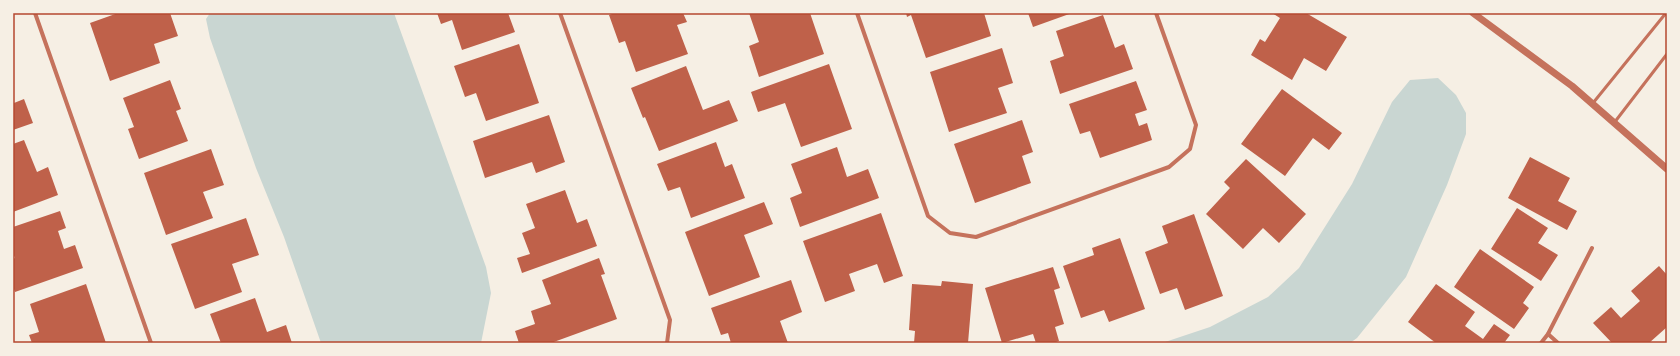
<svg xmlns="http://www.w3.org/2000/svg" width="1680" height="356" font-family="Mulish,sans-serif">
<style>
.water{fill:#c9d6d2}
.building{fill:#bf614a}
.lines{fill:none;stroke-linecap:round;stroke-linejoin:round}
.service{stroke:#c5725c;stroke-width:3}
.minor{stroke:#c5725c;stroke-width:4}
.tertiary{stroke:#c5725c;stroke-width:7}
.neatline{fill:none;stroke:#b5482f;stroke-width:1.5}
</style>
<rect width="100%" height="100%" fill="#f6efe4"/>
<g class="water">
<polygon points="210,13 394,13 486,267 491,293 481,343 321,343 284,237 256,168 210,38 206,19"/>
<polygon points="1438,78 1456,95 1466,113 1466,134 1447,185 1406,277 1357,338 1350,343 1162,343 1210,327 1268,297 1299,268 1352,184 1392,102 1410,80"/>
</g>
<g class="building">
<polygon points="118,13 170,13 178,36 154,44 160,63 110,81 90,23"/>
<polygon points="437,13 502,13 502,14 508,13 515,32 462,50 452,20 441,24"/>
<polygon points="615,13 683,13 687,22 677,25 688,54 636,72 625,41 619,43 609,15"/>
<polygon points="749,13 810,13 824,54 759,77 749,46 759,42"/>
<polygon points="906,13 984,13 991,36 926,58 911,15 907,17"/>
<polygon points="1028,13 1072,13 1033,27"/>
<polygon points="1272,13 1306,13 1347,37 1326,71 1304,58 1292,80 1251,55 1260,39 1265,42 1280,18"/>
<polygon points="1103,15 1115,48 1124,44 1133,69 1060,94 1050,61 1064,56 1056,31"/>
<polygon points="519,44 539,103 486,121 476,93 465,97 454,66"/>
<polygon points="1002,48 1013,83 998,88 1007,113 949,132 930,72"/>
<polygon points="829,64 852,129 801,147 785,103 758,112 751,92"/>
<polygon points="686,66 703,110 729,100 738,121 659,151 645,117 643,118 631,88"/>
<polygon points="170,80 181,109 176,111 188,141 139,159 128,129 134,127 123,98"/>
<polygon points="1136,81 1147,110 1135,114 1139,126 1147,123 1152,140 1100,158 1090,131 1080,134 1069,104"/>
<polygon points="1282,89 1342,133 1329,150 1313,138 1285,176 1241,144"/>
<polygon points="24,99 33,123 13,130 13,100 14,103"/>
<polygon points="549,115 565,162 536,173 532,162 485,178 473,141"/>
<polygon points="1022,120 1033,152 1022,156 1031,183 975,203 954,144"/>
<polygon points="24,140 37,172 48,167 58,195 13,212 13,144"/>
<polygon points="716,142 725,167 732,164 745,198 691,218 680,187 668,191 657,164"/>
<polygon points="837,147 847,177 868,169 879,198 800,227 790,198 802,193 791,164"/>
<polygon points="211,149 224,185 203,192 213,218 166,235 144,173"/>
<polygon points="1530,157 1570,178 1558,201 1577,211 1567,230 1508,198"/>
<polygon points="1246,159 1306,214 1279,243 1263,228 1243,249 1206,214 1230,188 1224,182"/>
<polygon points="565,190 577,223 587,219 597,246 522,273 517,258 530,254 522,233 535,228 526,204"/>
<polygon points="764,202 773,224 744,235 760,277 709,296 685,232"/>
<polygon points="1517,208 1548,228 1538,243 1558,255 1541,281 1491,249"/>
<polygon points="60,211 66,228 58,231 64,249 75,245 83,268 15,292 13,286 13,259 15,258 13,253 13,227"/>
<polygon points="881,213 903,276 884,283 877,264 849,274 855,291 825,302 803,241"/>
<polygon points="1194,214 1223,296 1185,310 1177,288 1160,294 1145,252 1168,243 1162,226"/>
<polygon points="246,218 259,255 232,264 242,292 195,309 171,244"/>
<polygon points="1120,238 1145,309 1109,322 1104,310 1081,318 1063,266 1094,255 1092,248"/>
<polygon points="1480,249 1534,287 1523,303 1529,308 1514,329 1454,287"/>
<polygon points="599,258 605,274 601,275 617,319 551,343 519,343 515,331 535,324 531,311 551,304 542,280"/>
<polygon points="1659,266 1667,275 1667,327 1649,343 1612,343 1593,323 1611,307 1621,318 1640,301 1631,291"/>
<polygon points="1053,267 1060,288 1054,290 1064,324 1055,327 1059,341 1053,343 1036,343 1033,334 1002,343 985,288"/>
<polygon points="791,280 802,312 780,321 788,343 731,343 728,333 721,335 711,308"/>
<polygon points="942,281 973,284 968,343 914,343 915,331 909,330 912,284 941,286"/>
<polygon points="86,284 106,343 32,343 29,335 39,332 30,304"/>
<polygon points="1436,284 1475,312 1465,326 1483,339 1494,324 1510,335 1504,343 1436,343 1408,322"/>
<polygon points="255,298 267,332 286,325 292,343 221,343 210,314"/>
</g>
<g class="lines">
<g class="service">
<polyline points="1593,103 1666,13"/>
<polyline points="1614,123 1667,54"/>
</g>
<g class="minor">
<polyline points="35,13 151,343"/>
<polyline points="560,13 670,320 667,343"/>
<polyline points="857,13 928,216 950,233 976,237 1169,167 1190,149 1196,125 1156,13"/>
<polyline points="1548,334 1558,343"/>
<polyline points="1541,343 1548,334 1592,248"/>
</g>
<polyline class="tertiary" points="1473,13 1572,86 1667,169"/>
</g>
<rect width="1680" height="356" fill="none" stroke="#f6efe4" stroke-width="28"/>
<rect x="14" y="14" width="1652" height="328" class="neatline"/>
</svg>
